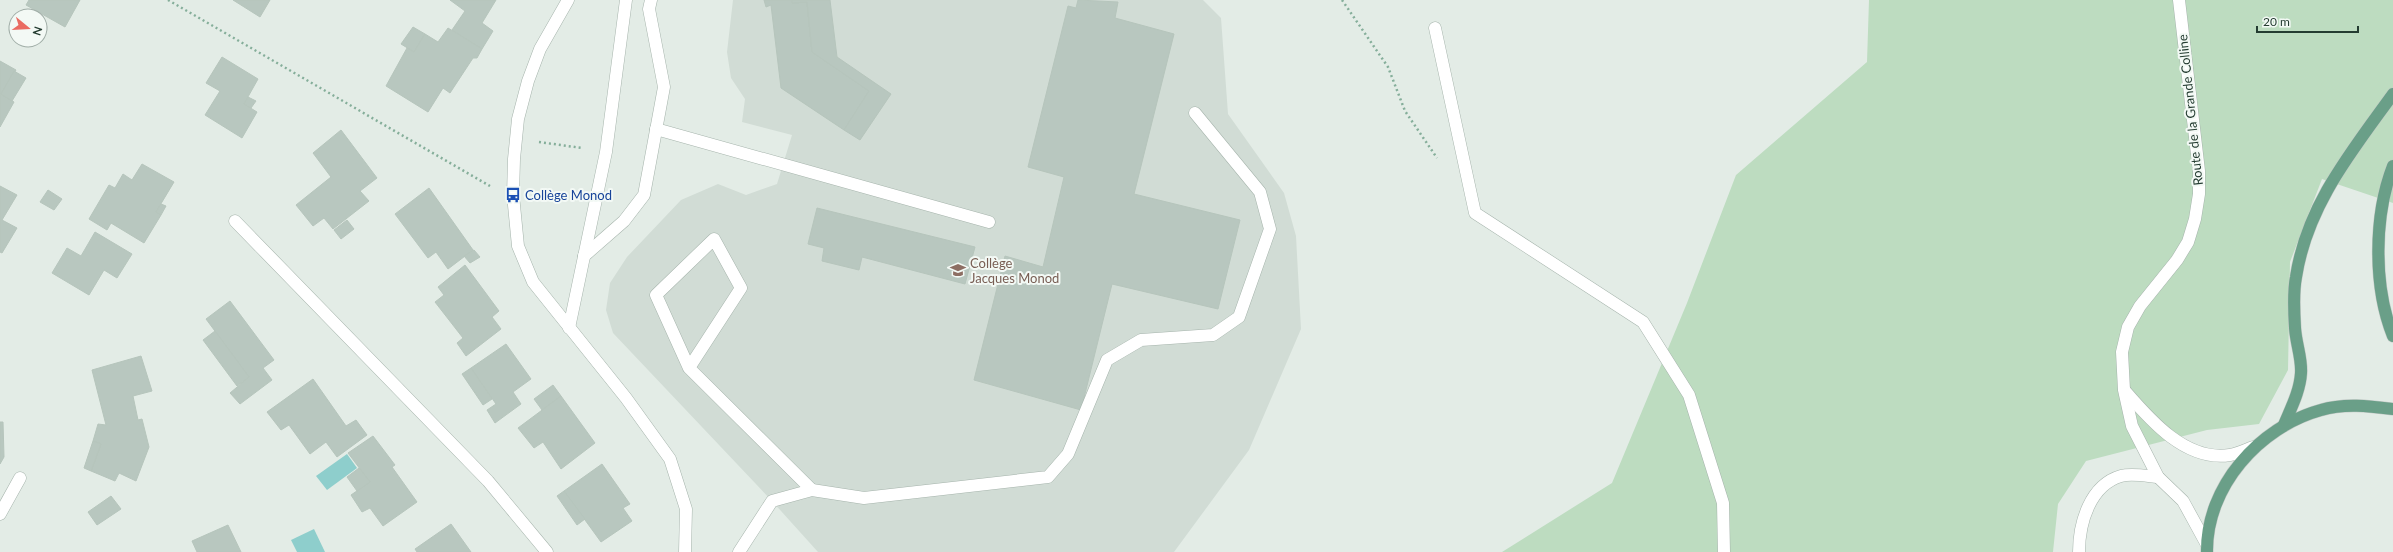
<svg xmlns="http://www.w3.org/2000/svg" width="2393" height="552" font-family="Lato,sans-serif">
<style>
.built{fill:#d1dcd5}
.green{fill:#bddcc0}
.water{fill:#8ececc}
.building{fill:#b8c7bf;stroke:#b6c5bc}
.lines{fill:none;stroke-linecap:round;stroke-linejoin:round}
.minor-casing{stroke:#a6b4ac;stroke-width:13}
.major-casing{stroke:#c2c8c5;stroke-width:13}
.path{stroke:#85ae9a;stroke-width:2.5;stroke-dasharray:2 3;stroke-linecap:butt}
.minor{stroke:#fff;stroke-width:12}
.major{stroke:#6a9f88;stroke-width:12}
.labels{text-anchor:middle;stroke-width:4;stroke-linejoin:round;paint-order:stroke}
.street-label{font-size:13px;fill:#243c31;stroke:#f3f9f5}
.transit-label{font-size:13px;fill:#164399;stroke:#f3f9f5;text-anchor:start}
.education-label{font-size:13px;fill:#785e54;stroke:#f3f9f5;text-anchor:start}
</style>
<rect width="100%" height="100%" fill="#e3ece6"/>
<polygon class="built" points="733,0 1203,0 1221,18 1228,114 1284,193 1296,236 1301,329 1249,450 1174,552 818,552 772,501 613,333 606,310 610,283 627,257 681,200 718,184 746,195 777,184 792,135 742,122 745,99 731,78 727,52"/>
<polygon class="green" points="1869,0 2393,0 2393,203 2322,179 2290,262 2288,370 2259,424 2207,430 2086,461 2058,504 2053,552 1502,552 1612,483 1687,303 1736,175 1867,62"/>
<g class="water">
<polygon points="347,454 357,468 327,490 316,476"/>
<polygon points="314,529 325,552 297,552 291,540"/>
</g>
<g class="building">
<polygon points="29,0 80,0 65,27 26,5"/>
<polygon points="233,0 270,0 260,17"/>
<polygon points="450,0 496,0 482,23 493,31 482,49 452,30 465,11"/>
<polygon points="764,0 792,0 792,3 807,2 812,52 869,91 844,130 781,88 771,5 766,7"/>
<polygon points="792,0 830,0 837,57 891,94 860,140 844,130 869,91 812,52 807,2 792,3"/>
<polygon points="1078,0 1118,2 1115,18 1174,34 1134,194 1240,220 1218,309 1112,284 1081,410 974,380 1005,256 1043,267 1064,177 1028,167 1068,6 1076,8"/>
<polygon points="413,27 425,34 414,52 401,44"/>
<polygon points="448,28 482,49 477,58 473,58 450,93 443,88 428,112 386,86 407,48 414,52 425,34 438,42"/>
<polygon points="222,57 258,79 244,104 257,112 242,138 205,115 220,91 206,83"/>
<polygon points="0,61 16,70 1,94 14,102 0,127"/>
<polygon points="14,71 26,78 12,101 1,94"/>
<polygon points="248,97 256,101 251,108 244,104"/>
<polygon points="341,130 377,178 360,191 369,201 333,229 324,218 313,226 296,205 331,177 313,153"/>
<polygon points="142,164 174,182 156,212 161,215 144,243 111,223 107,230 89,219 109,185 115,188 123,174 132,180"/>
<polygon points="0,186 17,195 2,220 17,228 2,253 0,252"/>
<polygon points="429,188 473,250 448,269 436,252 428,258 395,214"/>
<polygon points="48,190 62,199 54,210 40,202"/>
<polygon points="161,204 166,206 161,215 156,212"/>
<polygon points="817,208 975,247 965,284 862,257 859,270 822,261 824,248 808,244"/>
<polygon points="347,220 354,229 341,239 334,230"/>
<polygon points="95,232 132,254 117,278 104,270 89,295 52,273 67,248 81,256"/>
<polygon points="474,250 480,257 470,263 464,256"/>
<polygon points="465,265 499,311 492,317 501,329 466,356 457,343 463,338 435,302 444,295 438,287"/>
<polygon points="230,301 274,360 263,368 272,380 240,404 230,393 249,377 206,319"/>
<polygon points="215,331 249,377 237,386 203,340"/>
<polygon points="506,344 531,379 513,392 521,404 495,423 487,410 496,404 471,368"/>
<polygon points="141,356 152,391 133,396 138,420 142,419 149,447 136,481 119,473 115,481 91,471 101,444 93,441 98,424 106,425 92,370"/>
<polygon points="471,368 492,399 483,405 462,374"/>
<polygon points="313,379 346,426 356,420 367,435 337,457 326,442 310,454 289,425 281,430 267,412"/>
<polygon points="553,385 561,396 542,410 534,399"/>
<polygon points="561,396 595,443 561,469 543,442 534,448 518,428"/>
<polygon points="0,422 3,422 4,457 0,464"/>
<polygon points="373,436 395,465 392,467 417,502 383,526 370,508 362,512 351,495 370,482 348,453"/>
<polygon points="93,441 101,444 91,471 84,468"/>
<polygon points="602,464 630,504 623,508 632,521 601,542 564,491"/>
<polygon points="359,468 370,482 357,491 347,477"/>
<polygon points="564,491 585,519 577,525 557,496"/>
<polygon points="111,496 121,509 97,525 88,512"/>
<polygon points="451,524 471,552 417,552 415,549"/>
<polygon points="228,525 241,552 197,552 192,541"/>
</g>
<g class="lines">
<defs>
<g id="minor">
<polyline points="568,0 540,49 528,81 518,119 514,159 513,195 518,246 533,282 626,398 670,459 686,509 685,552"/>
<polyline points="2179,0 2199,171 2199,194 2195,219 2188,242 2177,260 2140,306 2128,327 2122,352 2124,390 2132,426 2158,477 2183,501 2206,543"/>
<polyline points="1435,28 1475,213 1643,322 1689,395 1723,503 1724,552"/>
<polyline points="656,129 989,222"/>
<polyline points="235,221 488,481 547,552"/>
<polyline points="584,256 624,221 644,195 664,87 649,9 651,0"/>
<polyline points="569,328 606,152 626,0"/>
<polyline points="689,368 656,295 714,239 741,288 689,368 812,490"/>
<path d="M2125,391C2150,420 2186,462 2230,455C2237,454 2246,450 2253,447"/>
<polyline points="0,514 20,478"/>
<polyline points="739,552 772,501 812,490 864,498 1048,477 1068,454 1107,360 1141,340 1213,335 1239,317 1270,229 1260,192 1195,113"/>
<path d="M2079,552C2079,523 2090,485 2121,476C2131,473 2147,476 2158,477"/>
</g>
<g id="major">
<path d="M2393,166C2374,215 2373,286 2393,336"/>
<path d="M2284,425C2291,408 2300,391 2301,373C2302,358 2296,344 2295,328C2294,312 2293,292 2296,277C2307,205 2352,151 2393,94"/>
<path d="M2207,552C2206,487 2259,427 2321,410C2344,403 2369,406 2393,409"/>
</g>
</defs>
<use href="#minor" class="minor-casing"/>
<use href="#major" class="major-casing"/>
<g class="path">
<polyline points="168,0 490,186"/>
<polyline points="1342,0 1388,67 1405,111 1437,158"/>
<polyline points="539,142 582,148"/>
</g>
<use href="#minor" class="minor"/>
<use href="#major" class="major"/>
</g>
<defs>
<symbol id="bus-bare" viewBox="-9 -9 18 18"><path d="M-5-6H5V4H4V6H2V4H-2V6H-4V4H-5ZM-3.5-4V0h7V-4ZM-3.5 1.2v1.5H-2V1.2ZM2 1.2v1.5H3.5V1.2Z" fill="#1a4fb4" stroke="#f3f9f5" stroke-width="2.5" paint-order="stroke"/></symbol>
<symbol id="school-bare" viewBox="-9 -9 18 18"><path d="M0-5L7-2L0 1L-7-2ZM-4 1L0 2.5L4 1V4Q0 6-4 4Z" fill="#8d6e63" stroke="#f3f9f5" stroke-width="2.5" paint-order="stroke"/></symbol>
</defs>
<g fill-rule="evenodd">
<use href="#bus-bare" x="502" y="184" width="22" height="22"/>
<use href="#school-bare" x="947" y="259" width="22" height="22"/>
</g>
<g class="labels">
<g class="street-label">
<text transform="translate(2190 110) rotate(-96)" y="5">Route de la Grande Colline</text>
</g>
<g class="transit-label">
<text x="525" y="200">Collège Monod</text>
</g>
<g class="education-label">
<text x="970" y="268">Collège<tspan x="970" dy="15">Jacques Monod</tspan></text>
</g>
</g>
<g transform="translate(28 28) rotate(108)"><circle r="19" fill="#f3f9f5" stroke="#a0ada7"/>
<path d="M0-3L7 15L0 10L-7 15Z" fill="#ea6b62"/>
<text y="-6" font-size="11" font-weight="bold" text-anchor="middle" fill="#243c31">N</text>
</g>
<path d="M2257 26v6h101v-6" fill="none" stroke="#243c31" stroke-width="2"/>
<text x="2263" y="26" font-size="12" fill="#243c31" stroke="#f3f9f5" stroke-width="3" paint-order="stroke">20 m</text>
</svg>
